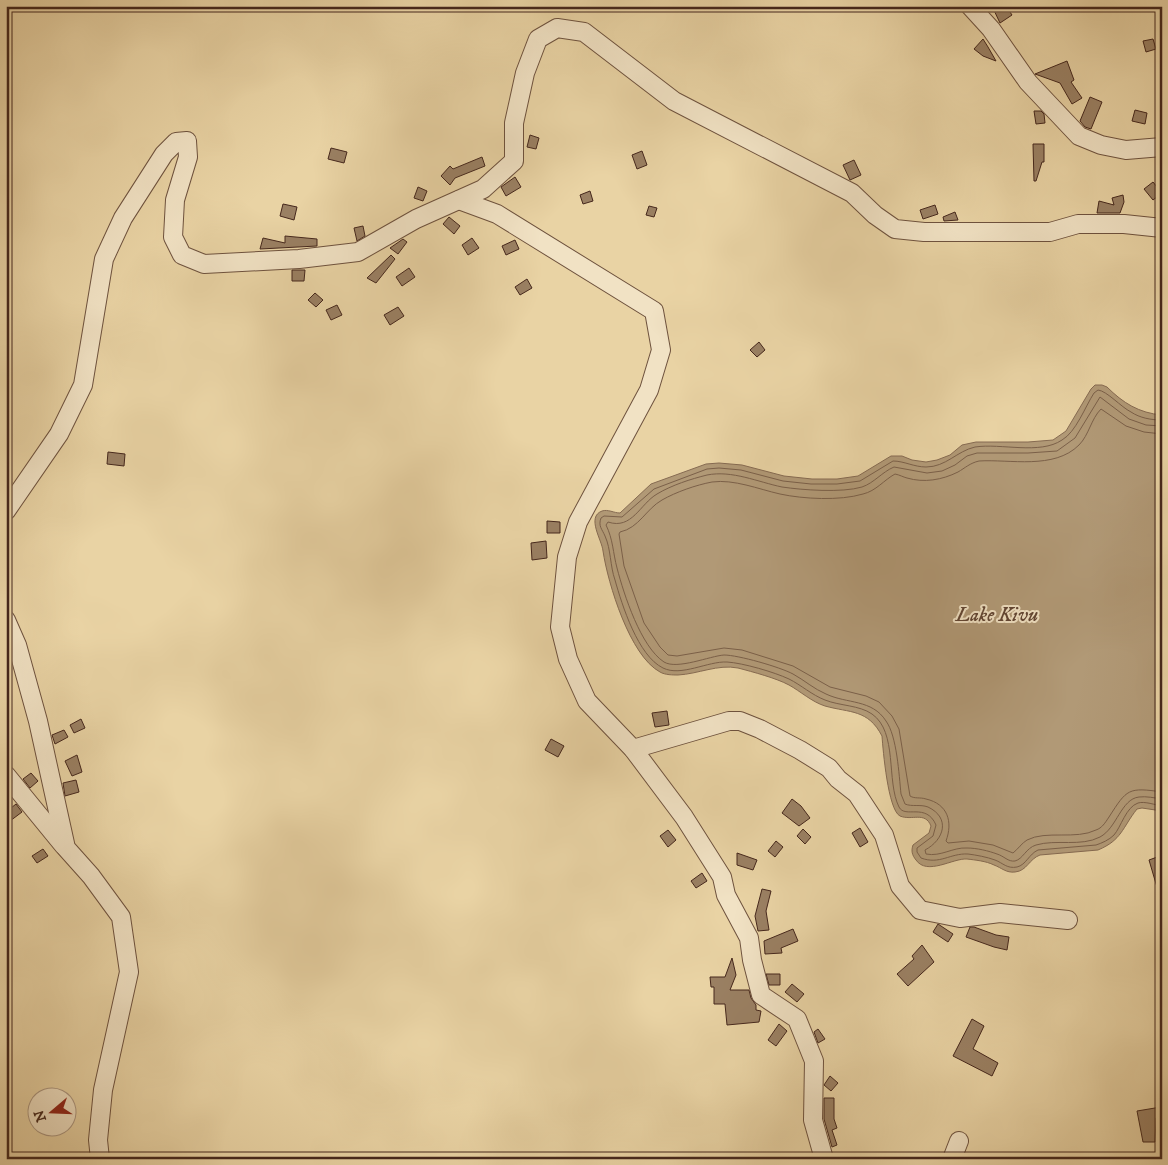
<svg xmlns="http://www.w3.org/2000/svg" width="1168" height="1165" font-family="'IM FELL DW Pica',serif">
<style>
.water{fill:#b19976;stroke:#866b52}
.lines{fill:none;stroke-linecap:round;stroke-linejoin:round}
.shore{stroke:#7b6049;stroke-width:1}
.building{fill:#9a8063;stroke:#45271c}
.minor-casing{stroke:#6e523e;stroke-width:20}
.minor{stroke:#f1e2c4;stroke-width:18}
.labels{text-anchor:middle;stroke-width:4;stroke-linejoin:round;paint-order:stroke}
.water-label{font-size:20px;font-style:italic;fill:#604432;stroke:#f1e2c4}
</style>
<rect width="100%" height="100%" fill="#e9d3a4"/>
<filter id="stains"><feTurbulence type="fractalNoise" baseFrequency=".004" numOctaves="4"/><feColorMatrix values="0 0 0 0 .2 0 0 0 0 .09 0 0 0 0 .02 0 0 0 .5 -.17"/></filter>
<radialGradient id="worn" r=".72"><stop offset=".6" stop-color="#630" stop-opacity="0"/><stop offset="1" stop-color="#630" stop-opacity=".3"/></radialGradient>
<path class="water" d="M1095,385H1102L1107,387C1123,403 1139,413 1162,415V811L1142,808L1137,809C1122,828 1122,840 1098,850L1040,855C1029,859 1027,871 1015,872C1006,873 1002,868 994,865C986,861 975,860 967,859C953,858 927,876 916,860C912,855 911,851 913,845L929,833L931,826C925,811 912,821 900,816C888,810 883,750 882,736C868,709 850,713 825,706C812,702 800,691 789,685C776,678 753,672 738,668C718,664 698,674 678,675C673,675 665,675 660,672C630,656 608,584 603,551C602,540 586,517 602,511C608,509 614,513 620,513L651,484L706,464L719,463L742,465L784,476L812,479H837L858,476L891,456H902L912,460L926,462L937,460L950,455L962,445L976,442H1028L1053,440L1066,431L1091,389Z"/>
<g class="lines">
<g class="shore">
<path d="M1162,420C1151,420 1140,418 1131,412C1121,407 1107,391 1098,390L1094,393C1085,407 1076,432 1062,440C1040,455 1001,443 975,447C957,451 946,467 926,467C914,467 904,461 893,461L860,481L837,484H811L783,481L741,470L719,468L707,469L654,489L622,517L604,516L601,518C598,526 602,529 605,536C611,549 610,566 615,580C622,605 638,656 663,668C681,677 708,661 727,662C743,663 774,672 789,679C801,685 812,695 825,700C840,706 859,705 872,714C898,732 886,781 899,807C905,819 926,802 936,825L933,836L917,848V852L921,858C940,865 950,853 968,854C976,855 987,857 995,860C1003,863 1007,869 1017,867C1026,865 1029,854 1038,850L1096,845C1102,843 1109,840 1114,835C1121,827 1126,807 1138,803C1145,801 1155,805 1162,806"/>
<path d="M1162,426L1146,425L1129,419L1100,397L1075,438L1057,451L1028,453H977L967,456L955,465L942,471L927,473L894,467C882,472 874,483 862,487C842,493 802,490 782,487C758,482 732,470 707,475C691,479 672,485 657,494C640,504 632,530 608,522L606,525C613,539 613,553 617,568C624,595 641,647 664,662C677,670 710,656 724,655C738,655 780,667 793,674C804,680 814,689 826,694C847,704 872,699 886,721C897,736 899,775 901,794L905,804C912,807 920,804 928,807C951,818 944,840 925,850L926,854C941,857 953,847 967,848C977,848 989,851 997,854C1004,856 1008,862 1015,861C1023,859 1026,848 1036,845C1056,839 1081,847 1100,837C1117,828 1121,799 1139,797C1146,796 1155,798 1162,799"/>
<path d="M1162,434L1144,432L1126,426L1101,409C1091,419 1089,435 1079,445C1054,470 1010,459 979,461C970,463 965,468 958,472C942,480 924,483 907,478C903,477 900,475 895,474C884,480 876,491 863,494C840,501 803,499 780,494C758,489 734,479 712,482C696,485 676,492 662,500C646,509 639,528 620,532L619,534L624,566L644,623L660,647L668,655L677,656L724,648L742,650L793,666L830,687L866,696L879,702L892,716L899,729L910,796C915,799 920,797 926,799C948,804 953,822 946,841L948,843L969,841L993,845L1013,853C1018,849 1022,843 1027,840C1046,830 1076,840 1096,830C1102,828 1105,823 1109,817C1127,789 1128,787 1162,792"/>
</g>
</g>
<g class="building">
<polygon points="992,6 1006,6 1012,15 1000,23"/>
<polygon points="983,39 988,47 996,61 983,56 974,49"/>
<polygon points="1153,39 1156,49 1146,52 1143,41"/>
<polygon points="1067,61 1074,80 1071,82 1082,98 1072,104 1060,83 1035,74"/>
<polygon points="1090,97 1102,102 1091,129 1085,127 1080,121"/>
<polygon points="1135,110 1147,113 1145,124 1132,121"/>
<polygon points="1034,111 1041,111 1044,114 1045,123 1036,124"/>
<polygon points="530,135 539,138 536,149 527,147"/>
<polygon points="1033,144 1044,144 1044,162 1042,162 1036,181 1034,181"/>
<polygon points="331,148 347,152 344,163 328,159"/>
<polygon points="642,151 647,165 637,169 632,155"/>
<polygon points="482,157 485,166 455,178 450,185 441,176 450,166 453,169"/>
<polygon points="854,160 861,175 850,180 843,165"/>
<polygon points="515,177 521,187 506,196 501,187"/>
<polygon points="1153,182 1162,193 1153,200 1144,189"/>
<polygon points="418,187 427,191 423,201 414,198"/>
<polygon points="590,191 593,201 583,204 580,195"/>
<polygon points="1123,195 1124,202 1120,213 1097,213 1099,201 1114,205 1112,198"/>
<polygon points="283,204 297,207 294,220 280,216"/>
<polygon points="935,205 938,214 923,219 920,210"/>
<polygon points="649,206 657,208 654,217 646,215"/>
<polygon points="955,212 958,220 944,221 943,217"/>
<polygon points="449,217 460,226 454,234 443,224"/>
<polygon points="363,226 365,236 357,241 354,228"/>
<polygon points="285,236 317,239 317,246 260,249 263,238 285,243"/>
<polygon points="472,238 479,248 468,255 462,245"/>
<polygon points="403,239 407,242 398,254 390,248"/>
<polygon points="515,240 519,249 506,255 502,246"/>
<polygon points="391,255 395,259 376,283 367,278"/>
<polygon points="409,268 415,277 402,286 396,277"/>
<polygon points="292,270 305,270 304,281 292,281"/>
<polygon points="527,279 532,288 520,295 515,287"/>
<polygon points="315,293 323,300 316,307 308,300"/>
<polygon points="337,305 342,315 331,320 326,310"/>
<polygon points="398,307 404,316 390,325 384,315"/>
<polygon points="759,342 765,350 757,357 750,350"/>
<polygon points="108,452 125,454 124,466 107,464"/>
<polygon points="547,521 560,522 560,533 547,533"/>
<polygon points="546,541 547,558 532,560 531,543"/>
<polygon points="667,711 669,725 655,727 652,713"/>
<polygon points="81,719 85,728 74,733 70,725"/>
<polygon points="64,730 68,737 55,744 52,735"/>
<polygon points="551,739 564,746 558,757 545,750"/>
<polygon points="77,755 82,772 72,776 65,761"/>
<polygon points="31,773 38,781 30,788 23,779"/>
<polygon points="76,780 79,792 65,796 63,783"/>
<polygon points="792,799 801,806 810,818 799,826 782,813"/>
<polygon points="16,804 22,812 6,824 6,812"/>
<polygon points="860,828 868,842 860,847 852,833"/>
<polygon points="803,829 811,837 805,844 797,836"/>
<polygon points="668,830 676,840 668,847 660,836"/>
<polygon points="776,841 783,847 775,857 768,851"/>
<polygon points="43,849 48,856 37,863 32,856"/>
<polygon points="737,853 757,860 753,870 737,865"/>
<polygon points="1160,856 1162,864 1162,894 1159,894 1149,860"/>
<polygon points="702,873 707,881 696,888 691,881"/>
<polygon points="762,889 771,891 766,911 769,930 758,931 755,916"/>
<polygon points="938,924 953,934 948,942 933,932"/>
<polygon points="970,927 974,927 996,935 1009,937 1007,950 994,947 966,937"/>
<polygon points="793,929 798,941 781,948 782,953 765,954 764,941"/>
<polygon points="922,945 934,962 908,986 897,974 914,959 912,956"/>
<polygon points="732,958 736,975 730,990 749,990 751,998 756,1005 756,1010 761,1011 759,1022 727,1025 725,1004 714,1004 714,987 711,987 710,977 725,977"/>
<polygon points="766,974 780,974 780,985 769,985"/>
<polygon points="792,984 804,994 797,1002 785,992"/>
<polygon points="972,1019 984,1026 973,1049 998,1063 992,1076 953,1056"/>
<polygon points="779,1024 787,1031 776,1046 768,1040"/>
<polygon points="818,1029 825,1039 818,1043 814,1032"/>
<polygon points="830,1076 838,1083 831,1091 824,1085"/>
<polygon points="824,1098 834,1098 834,1119 837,1128 832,1130 837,1145 832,1147 824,1119"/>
<polygon points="1161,1107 1162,1117 1156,1118 1155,1142 1143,1142 1137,1111"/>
</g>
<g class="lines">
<defs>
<g id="minor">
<polyline points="970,6 991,29 1028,82 1079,136 1101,145 1126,150 1162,147"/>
<polyline points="459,200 497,214 654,311 661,350 649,390 578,522 567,557 560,627 568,659 587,701 633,749 684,817 722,877 726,895 749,938 752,960 761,995 797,1019 814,1061 813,1120 824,1159"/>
<polyline points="6,511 59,434 83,385 104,259 123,218 164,154 176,142 187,141 188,157 175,200 173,237 182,255 204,264 299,259 358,252 416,219 483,189 514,161 514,123 525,73 538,39 557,28 584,32 674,101 852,193 875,215 895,229 924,232 1050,232 1078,224 1124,224 1162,228"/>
<polyline points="6,620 17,645 38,721 66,848 91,876 121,917 129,972 103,1090 98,1140 100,1159"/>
<polyline points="633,749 729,721 740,721 760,729 800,750 829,768 838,779 857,794 884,835 900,886 920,910 960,918 1000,913 1068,920"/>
<polyline points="6,775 64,846"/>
<polyline points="952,1159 959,1141"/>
</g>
</defs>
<use href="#minor" class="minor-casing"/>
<use href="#minor" class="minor"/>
</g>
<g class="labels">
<g class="water-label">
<text x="997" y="621">Lake Kivu</text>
</g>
</g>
<rect width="1168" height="1165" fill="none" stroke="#e9d3a4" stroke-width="25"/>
<rect x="8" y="8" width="1153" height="1150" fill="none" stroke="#45271c" stroke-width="2.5"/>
<rect x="12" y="12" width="1143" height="1140" fill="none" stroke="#45271c"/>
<g transform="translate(52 1112) rotate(251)"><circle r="24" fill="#f1e2c4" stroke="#ac9781"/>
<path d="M0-4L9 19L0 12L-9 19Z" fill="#8f2418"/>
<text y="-8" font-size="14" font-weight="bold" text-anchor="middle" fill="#45271c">N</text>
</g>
<rect width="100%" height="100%" filter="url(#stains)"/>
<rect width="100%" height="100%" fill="url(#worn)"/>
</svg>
